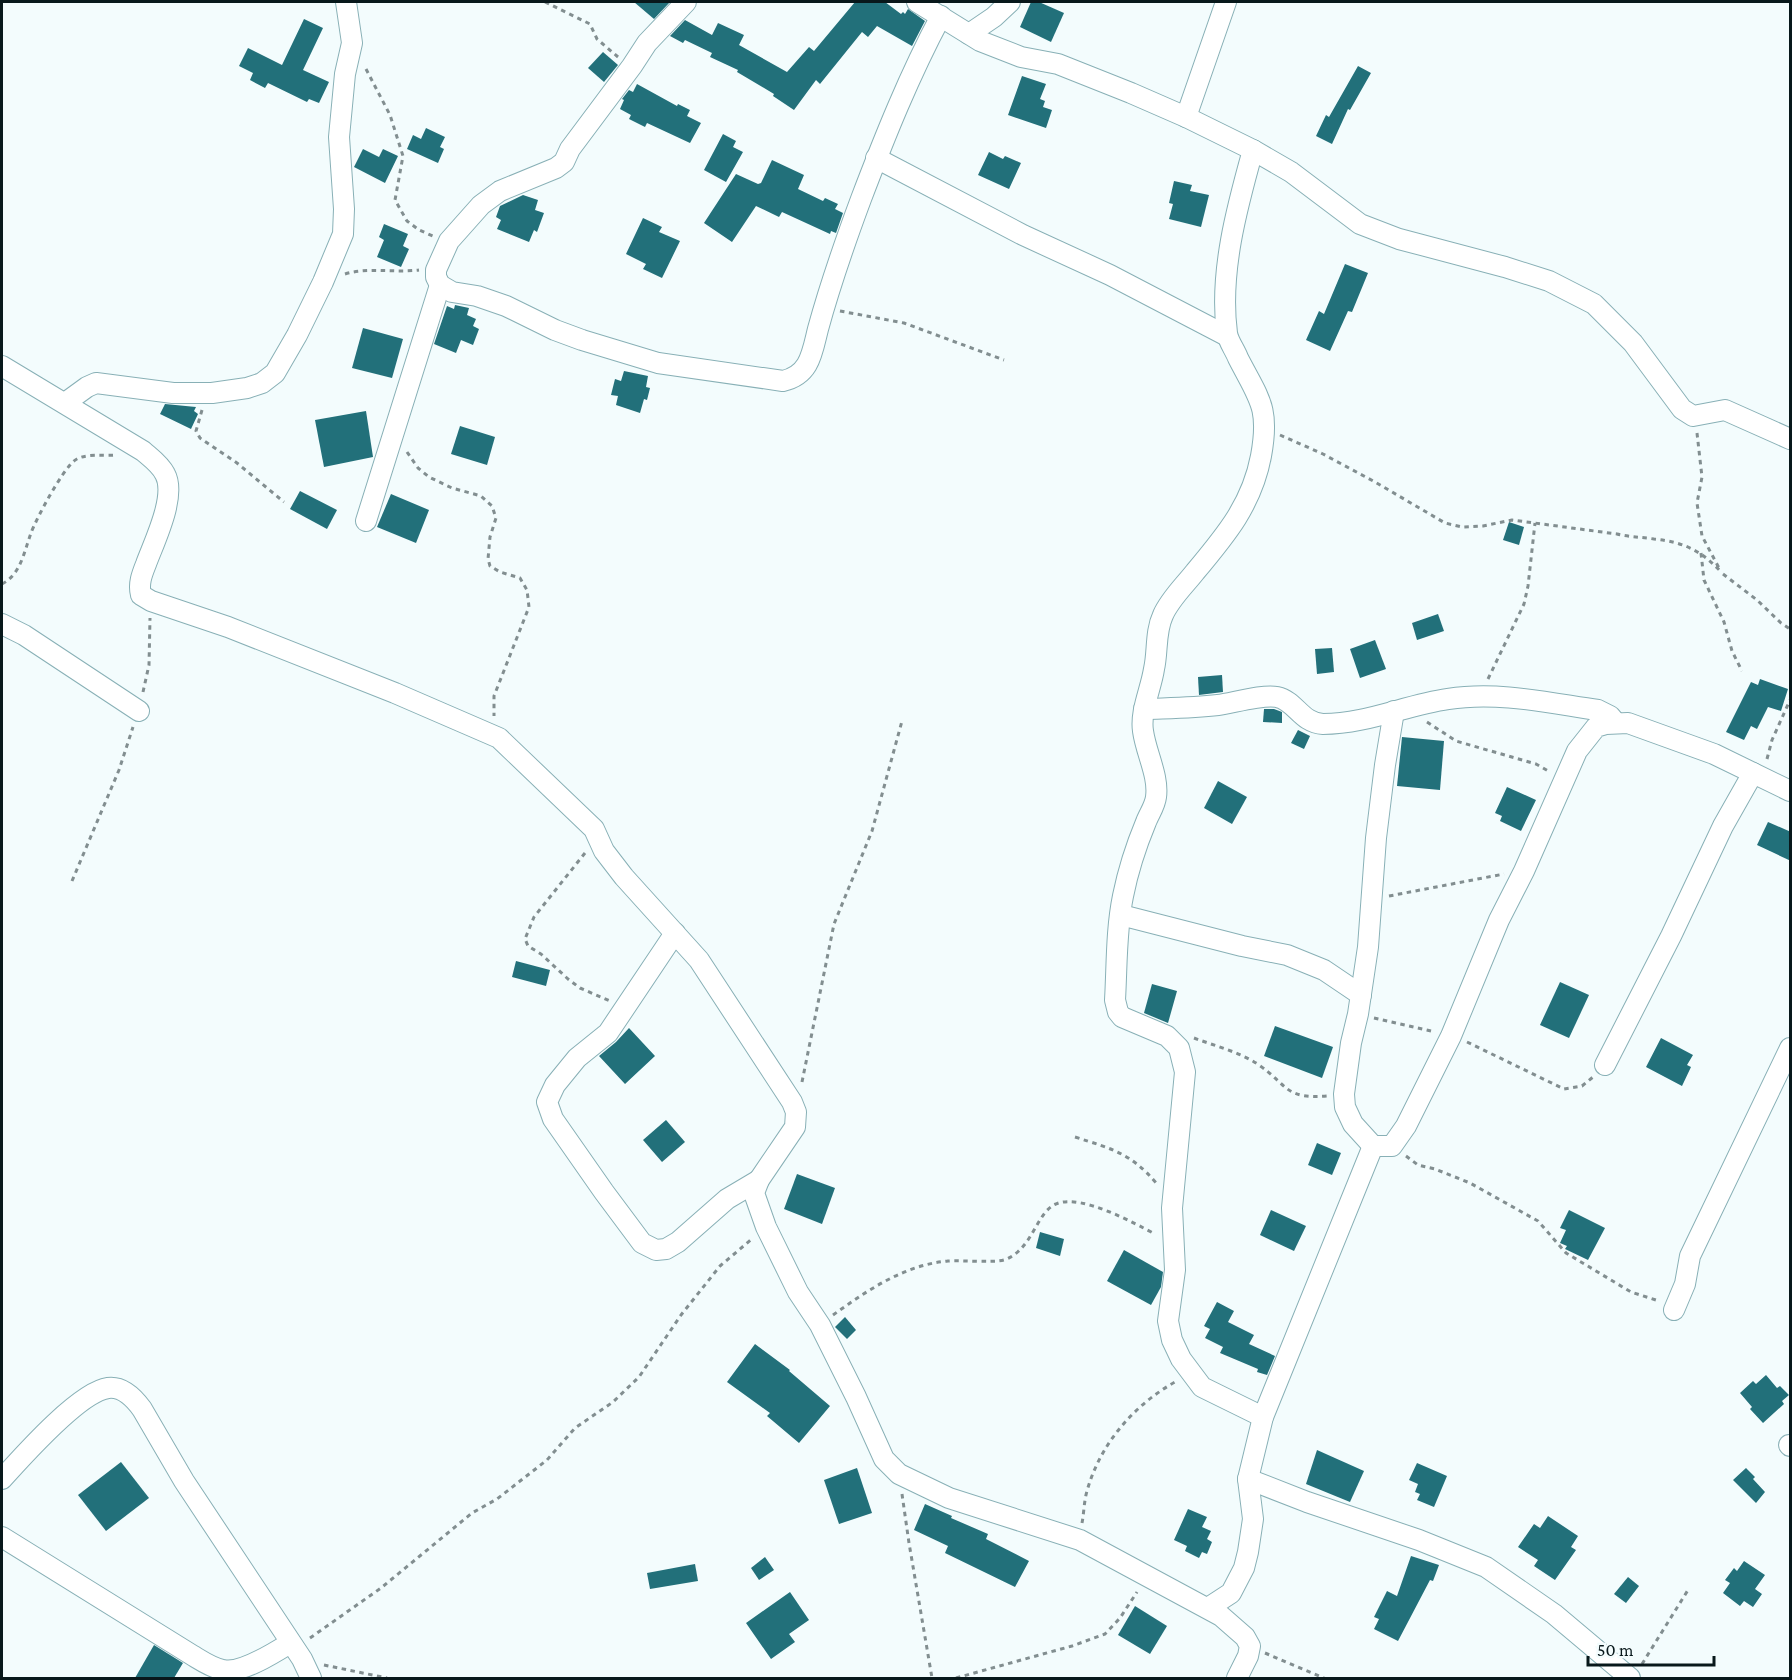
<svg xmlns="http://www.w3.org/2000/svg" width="1792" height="1680" font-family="'Crimson Pro',serif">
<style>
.building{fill:#22707a}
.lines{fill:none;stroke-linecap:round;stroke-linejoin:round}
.minor-casing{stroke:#88b0b6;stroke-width:22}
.path{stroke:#828e90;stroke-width:3;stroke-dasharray:4.5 4.5;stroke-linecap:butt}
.minor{stroke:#fff;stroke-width:20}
</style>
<rect width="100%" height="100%" fill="#f3fcfd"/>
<g class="building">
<polygon points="634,2 670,2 654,19"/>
<polygon points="855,2 885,2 901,14 903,12 905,14 908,9 925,21 912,46 877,26 868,37 862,32 820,84 816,80 794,110 773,96 774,94 737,72 738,70 710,57 712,53 685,40 683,43 670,36 685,20 712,35 718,23 744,35 739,45 787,72 809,47 814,51"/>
<polygon points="1031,2 1039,2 1064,13 1051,42 1020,27"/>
<polygon points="304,19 323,28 303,70 329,82 319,103 309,99 307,102 268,83 265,88 250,80 253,73 239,66 248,48 282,65"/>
<polygon points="603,52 618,65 604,82 588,68"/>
<polygon points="1358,66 1371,73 1350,110 1348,109 1332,144 1316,136 1326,115 1329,117"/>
<polygon points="1022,76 1046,84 1040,99 1045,101 1043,107 1052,110 1046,128 1008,115"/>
<polygon points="637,84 677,106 678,104 690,110 687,116 701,123 690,143 647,123 645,127 629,119 631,115 620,109 624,100 622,99 629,90 633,92"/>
<polygon points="426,128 445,137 440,147 444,149 438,163 407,149 413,135 421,139"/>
<polygon points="723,134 736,141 733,147 743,152 726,182 704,170"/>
<polygon points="363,149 379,157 383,149 398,156 385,183 354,167"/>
<polygon points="989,152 1003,159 1005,156 1021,163 1009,189 978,175"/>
<polygon points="772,160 804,175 798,189 823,201 825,198 838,204 835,209 843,213 836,233 831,231 830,234 782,212 779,217 756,206 732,242 704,223 736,174 758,184 761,183"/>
<polygon points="1174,181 1192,185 1190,191 1209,195 1201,227 1169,219 1173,204 1169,203"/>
<polygon points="523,195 538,200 535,210 544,213 537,232 534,230 529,242 497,229 501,220 496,217 500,206"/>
<polygon points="643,218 662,227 659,232 680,241 662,278 643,269 646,264 626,254"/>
<polygon points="384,224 408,234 403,246 409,249 401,267 377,257 384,240 379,237"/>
<polygon points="1345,264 1368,273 1352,312 1348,311 1330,351 1306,340 1319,311 1324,314"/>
<polygon points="455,305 469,308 467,315 476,319 473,326 479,329 473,345 461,340 456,353 434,344 447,306 454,309"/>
<polygon points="363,328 403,339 392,378 352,368"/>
<polygon points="624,371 648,376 646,387 650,388 647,400 644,399 640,413 616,405 618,396 611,395 615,379 621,381"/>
<polygon points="165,404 196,407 194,411 198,414 191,429 160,414"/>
<polygon points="366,411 373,457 324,467 315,420"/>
<polygon points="460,426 495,437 487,465 451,454"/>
<polygon points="300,491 337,510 327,529 290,509"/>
<polygon points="391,494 429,510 416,543 377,527"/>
<polygon points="1509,522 1524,527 1519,545 1503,540"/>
<polygon points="1438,614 1444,631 1417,640 1412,623"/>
<polygon points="1375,640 1386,669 1360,678 1350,649"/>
<polygon points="1332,648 1334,672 1317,674 1315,649"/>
<polygon points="1222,675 1223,692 1199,695 1198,677"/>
<polygon points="1760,679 1788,689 1781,711 1768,707 1757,729 1751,726 1744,740 1726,732 1751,682 1758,685"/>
<polygon points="1264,709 1274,709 1282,712 1282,723 1263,722"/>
<polygon points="1298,730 1310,736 1304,749 1291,743"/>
<polygon points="1402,737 1444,741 1440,790 1397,786"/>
<polygon points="1218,781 1247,797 1232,824 1204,808"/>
<polygon points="1507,787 1536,800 1521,831 1500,821 1502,816 1495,813"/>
<polygon points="1768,822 1791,832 1791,861 1757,845"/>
<polygon points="516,961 550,970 546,986 512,977"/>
<polygon points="1560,982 1589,995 1569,1038 1540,1025"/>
<polygon points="1152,984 1177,991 1168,1023 1144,1013"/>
<polygon points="1275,1026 1333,1047 1322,1078 1264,1056"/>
<polygon points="629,1028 655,1056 625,1084 599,1056 616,1042"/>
<polygon points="1661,1038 1693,1055 1687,1065 1691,1067 1682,1086 1646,1067"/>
<polygon points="666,1120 685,1142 662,1162 643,1140"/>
<polygon points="1317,1143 1341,1153 1332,1175 1308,1165"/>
<polygon points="797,1174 835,1188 822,1224 784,1209"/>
<polygon points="1271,1210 1306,1226 1294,1251 1260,1235"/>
<polygon points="1569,1210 1605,1228 1588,1260 1565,1249 1567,1246 1560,1243 1566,1230 1560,1228"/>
<polygon points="1040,1232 1064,1239 1060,1256 1036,1248"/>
<polygon points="1124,1250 1163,1272 1161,1287 1151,1305 1107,1281"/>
<polygon points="1217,1302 1234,1311 1228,1322 1254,1335 1249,1344 1275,1356 1267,1375 1257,1372 1258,1369 1220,1353 1223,1347 1205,1338 1210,1329 1204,1326"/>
<polygon points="845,1317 856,1330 847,1339 835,1327"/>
<polygon points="755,1344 790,1370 789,1371 830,1406 799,1443 767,1416 770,1413 727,1382"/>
<polygon points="1766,1375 1777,1388 1780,1386 1789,1395 1782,1401 1784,1404 1763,1423 1750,1409 1752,1407 1740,1393 1753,1381 1756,1384"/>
<polygon points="1317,1450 1364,1471 1350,1502 1306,1484"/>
<polygon points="121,1462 149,1498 106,1531 78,1495"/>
<polygon points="1417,1463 1447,1476 1434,1507 1417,1500 1420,1494 1415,1492 1418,1484 1409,1480"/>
<polygon points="857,1468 872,1513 839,1524 824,1480"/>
<polygon points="1746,1468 1755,1477 1753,1479 1765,1492 1756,1503 1733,1480"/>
<polygon points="925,1504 952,1516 951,1518 988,1534 986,1539 1029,1561 1015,1587 945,1553 948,1546 914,1530"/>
<polygon points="1188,1509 1207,1517 1202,1527 1211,1531 1207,1539 1212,1542 1207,1554 1202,1552 1199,1558 1185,1551 1187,1546 1174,1540"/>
<polygon points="1548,1516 1578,1536 1571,1547 1576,1550 1555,1580 1534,1566 1538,1560 1518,1547 1534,1524 1540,1528"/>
<polygon points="1411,1556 1439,1565 1433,1581 1430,1580 1398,1641 1374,1629 1379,1619 1374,1617 1387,1591 1397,1596"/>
<polygon points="765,1557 774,1570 759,1580 751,1568"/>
<polygon points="1744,1561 1765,1575 1755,1589 1762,1594 1753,1607 1744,1601 1740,1606 1723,1593 1730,1583 1725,1580 1734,1568 1737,1571"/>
<polygon points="695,1564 698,1581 650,1589 647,1573"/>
<polygon points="1628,1577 1639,1586 1626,1603 1614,1594"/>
<polygon points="790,1592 809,1620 789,1634 795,1642 771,1659 746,1623"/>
<polygon points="1135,1606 1167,1626 1150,1654 1118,1635"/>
<polygon points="154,1645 183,1663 174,1678 135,1678"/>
</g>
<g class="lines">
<defs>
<g id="minor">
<path d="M686,2L647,43L632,66L570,149L564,162L556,168L500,191L481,205L449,241L436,270V277L440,285L452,292L477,296L506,306L555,330L582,340L658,363L783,381C810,375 812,353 818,329C830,285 845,242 861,199C885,136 909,76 941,16"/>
<polyline points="917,2 980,41 1021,57 1058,64 1131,93 1186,117 1253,150 1291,172 1360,224 1399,239 1505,267 1549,281 1594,304 1633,343 1682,409 1693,416 1725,410 1790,439"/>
<polyline points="969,34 994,17 1010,2"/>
<polyline points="1186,117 1226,2"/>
<path d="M1253,150C1237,207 1219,273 1227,333C1228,341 1235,350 1238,358C1259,399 1270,407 1261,456C1252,504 1226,535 1195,572C1184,586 1170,599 1163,615C1155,632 1158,652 1154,669C1151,689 1140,711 1143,731C1146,753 1159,776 1156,797C1155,806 1149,814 1146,822C1136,846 1128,871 1123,896C1116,930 1117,966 1115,1000L1118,1012L1122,1017L1167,1036L1179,1048L1185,1072L1172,1208L1175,1270L1168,1321L1172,1340L1181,1359L1202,1387L1263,1417"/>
<polyline points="876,158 1023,235 1110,275 1227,336"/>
<path d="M2,366L143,451C151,458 160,464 165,474C177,496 154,542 146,564C142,574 138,584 141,595L151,601L228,627L395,693L499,738L594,829L604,851L624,877L699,960L792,1102L796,1112L795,1127L759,1180L754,1193L766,1227L798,1292L820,1325L856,1397L884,1459L899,1474L949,1498L1080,1540L1221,1616L1245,1637L1250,1646L1248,1656L1237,1678"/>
<polyline points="65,403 87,387 96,383 173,393 212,393 247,388 262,383 275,373 297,335 323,282 343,234 344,209 339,137 345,74 352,43 346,2"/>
<polyline points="366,521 440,285"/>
<polyline points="2,624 24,635 139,711"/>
<path d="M1144,709C1169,708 1193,708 1218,705C1233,703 1263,694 1277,697C1296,701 1301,723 1323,724C1366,724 1406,705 1448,699C1498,691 1549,703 1598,710L1610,716L1616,723"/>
<polyline points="1121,915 1242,946 1287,955 1324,970 1361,995"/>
<polyline points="675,933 608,1033 577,1058 555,1085 547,1102 553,1119 604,1192 642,1243 656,1250 666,1249 678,1242 727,1199 759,1180"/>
<polyline points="1605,1065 1671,936 1723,826 1753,773"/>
<polyline points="1373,1146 1353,1124 1345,1107 1344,1094 1351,1043 1358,1014 1368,947 1376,838 1385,765 1394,711"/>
<polyline points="1674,1310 1685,1284 1690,1256 1790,1048"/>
<polyline points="1789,1445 1790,1446"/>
<path d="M2,1479C22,1457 79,1392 108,1388C123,1386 134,1398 142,1409L184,1481L302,1659L311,1678"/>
<polyline points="1248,1479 1307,1502 1419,1540 1486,1567 1554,1614 1630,1678"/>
<path d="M2,1537L192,1655C202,1661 212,1668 223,1670C241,1674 274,1653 290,1643"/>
<polyline points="1208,1608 1231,1593 1244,1568 1248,1552 1253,1519 1248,1479 1263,1417 1373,1146 1392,1146 1406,1126 1451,1036 1499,920 1524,871 1577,751 1596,727 1606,724 1628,723 1714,754 1790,791"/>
</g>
</defs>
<use href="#minor" class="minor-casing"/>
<g class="path">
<polyline points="545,2 590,24 597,39 618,57"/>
<polyline points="366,69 390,115 403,156 395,200 407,221 419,230 433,236"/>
<path d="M345,274C368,267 394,273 419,270"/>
<polyline points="840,311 904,323 1004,360"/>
<polyline points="202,410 196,431 200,438 237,463 284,502"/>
<polyline points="1697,433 1702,477 1697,503 1702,536 1719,568"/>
<path d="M1280,435L1323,454L1375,482L1445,523L1462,527L1483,526L1512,520L1617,534C1629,537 1641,537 1654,539C1684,542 1702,551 1722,573"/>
<polyline points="407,452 418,468 429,477 452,488 481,496 492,506 496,518 490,537 488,559 490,566 500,572 520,578 527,590 529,607 494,696 494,716"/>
<polyline points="1701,553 1704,580 1724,622 1732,651 1742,671"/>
<polyline points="1723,574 1757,600 1781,623 1790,629"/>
<path d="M2,584C21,574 24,552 31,533C37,517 62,471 74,461C83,453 103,456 115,455"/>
<polyline points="1488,679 1524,604 1528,586 1535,523"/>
<polyline points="143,692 149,665 150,618"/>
<polyline points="1427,722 1456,741 1536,764 1550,772"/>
<polyline points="1767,759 1772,740 1790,700"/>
<polyline points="585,853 534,917 525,939 528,946 541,954 568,979 580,988 610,1001"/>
<polyline points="72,881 119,770 133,727"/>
<polyline points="1389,896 1504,874"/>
<polyline points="1374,1018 1435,1032"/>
<path d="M1194,1038C1215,1046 1240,1052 1259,1065C1289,1086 1284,1099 1327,1096"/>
<polyline points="1467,1042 1564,1089 1582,1086 1593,1077"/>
<polyline points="802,1082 834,924 872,831 902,721"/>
<path d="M1075,1137C1112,1149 1131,1153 1157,1184"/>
<polyline points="1406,1156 1418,1165 1435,1169 1470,1183 1538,1221 1566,1253 1631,1292 1659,1301"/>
<path d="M833,1315C868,1290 904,1265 948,1261C962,1260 993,1263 1004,1260C1033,1250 1036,1212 1056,1204C1080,1193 1134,1223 1155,1234"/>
<polyline points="902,1494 909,1543 932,1678"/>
<path d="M1082,1523C1084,1513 1084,1501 1087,1491C1100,1444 1134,1405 1175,1382"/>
<polyline points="310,1638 381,1588 472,1513 497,1499 547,1460 575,1428 613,1402 639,1377 681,1315 720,1266 753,1238"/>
<polyline points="1265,1653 1324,1678"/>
<polyline points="1642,1664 1688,1590"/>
<polyline points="324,1665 387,1678"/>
<polyline points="956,1678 1072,1646 1105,1634 1120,1618 1137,1592"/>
</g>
<use href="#minor" class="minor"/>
</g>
<rect width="1792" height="1680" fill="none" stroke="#08181b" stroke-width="6"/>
<path d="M1588 1656v9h126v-9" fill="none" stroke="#08181b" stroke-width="3"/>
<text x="1597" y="1656" font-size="18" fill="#08181b" stroke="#f3fcfd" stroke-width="4.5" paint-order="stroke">50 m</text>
</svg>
